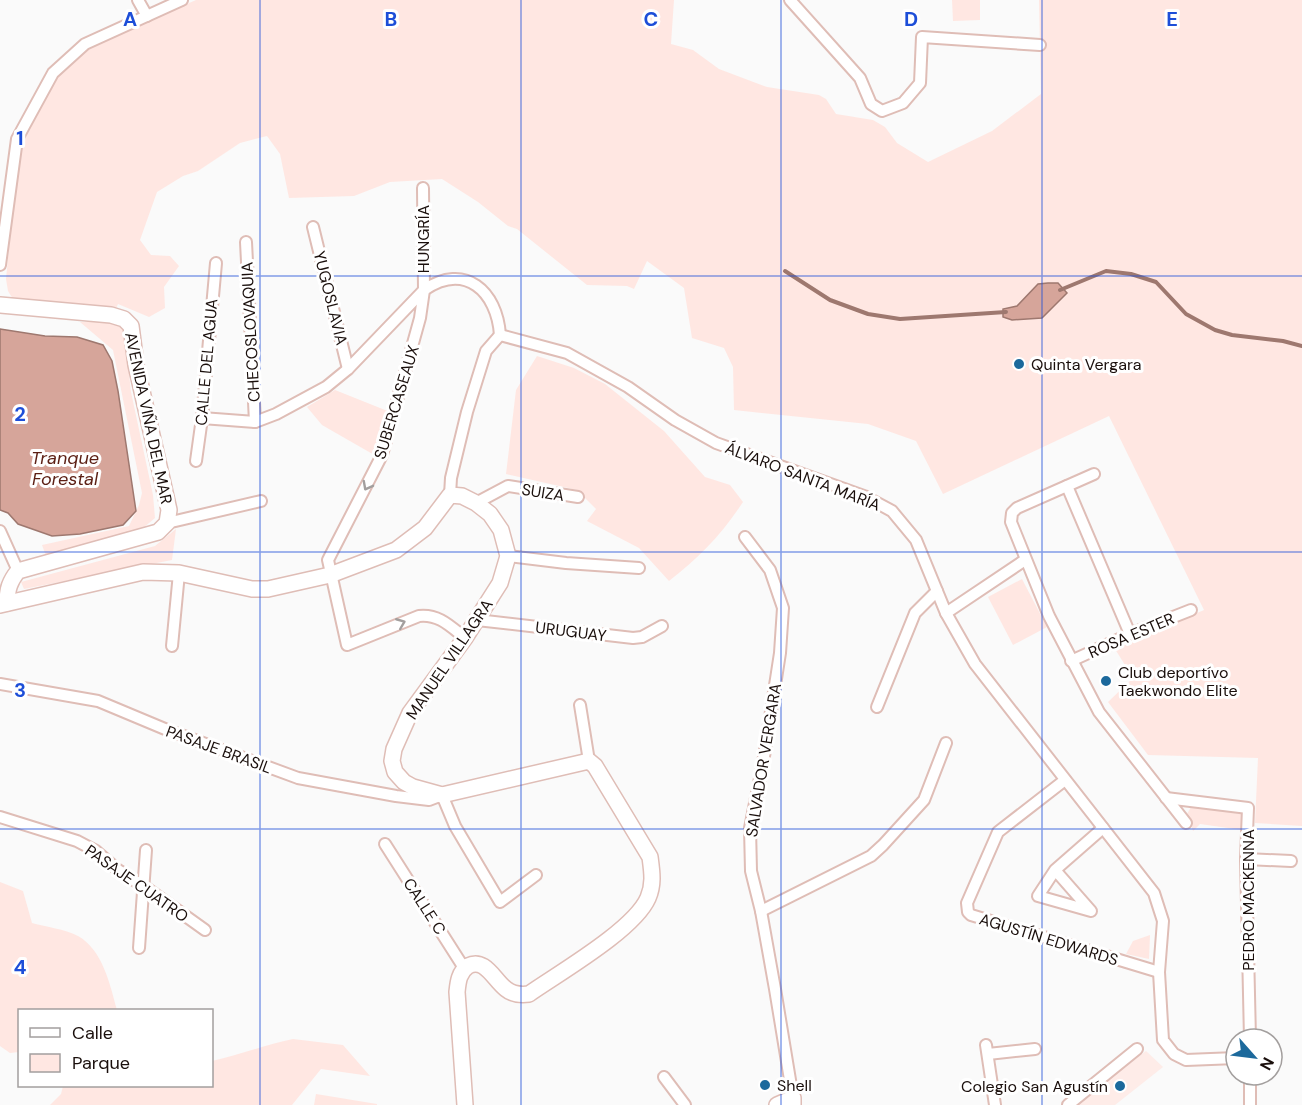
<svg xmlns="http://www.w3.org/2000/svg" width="1302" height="1105" font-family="'DM Sans',sans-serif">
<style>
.built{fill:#feece8}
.green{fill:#ffe7e2}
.water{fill:#d6a59a;stroke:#9e786f;stroke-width:1.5}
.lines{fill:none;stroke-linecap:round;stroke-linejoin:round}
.stream{stroke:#9e786f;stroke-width:4}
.street-casing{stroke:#dfbdb6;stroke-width:14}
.secondary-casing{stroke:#dfbdb6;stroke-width:18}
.street{stroke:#fff;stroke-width:10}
.secondary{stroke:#fff;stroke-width:15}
.oneway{stroke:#a39f9e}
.grid{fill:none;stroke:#1d4ed8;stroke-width:1.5;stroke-opacity:0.55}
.poi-dot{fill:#1c699c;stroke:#fff;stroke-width:2}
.labels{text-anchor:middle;stroke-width:6;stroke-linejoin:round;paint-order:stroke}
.street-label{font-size:16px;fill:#1a0f0c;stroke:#fff}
.poi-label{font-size:16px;fill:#1a0f0c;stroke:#fff;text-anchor:start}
.water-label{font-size:18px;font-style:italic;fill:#5c2015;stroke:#fff}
.grid-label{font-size:20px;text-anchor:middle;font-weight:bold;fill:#1d4ed8;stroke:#fff;stroke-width:6;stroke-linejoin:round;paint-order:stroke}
</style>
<rect width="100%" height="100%" fill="#fafafa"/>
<polygon class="built" points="1146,1051 1163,1067 1115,1105 1076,1105"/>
<g class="green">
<polygon points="196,0 674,0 671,44 693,50 719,69 767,87 819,95 826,99 836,114 873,120 885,127 897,143 928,162 992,131 1041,94 1039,0 1302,0 1302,826 1255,823 1258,758 1148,755 1108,702 1133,678 1115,649 1204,610 1109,416 943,494 916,441 868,424 734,410 733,367 724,348 692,338 684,288 647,261 634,289 627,286 587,285 517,229 508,226 478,202 442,179 390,182 354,196 289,198 280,154 267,136 240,143 198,171 183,176 157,192 140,240 151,255 170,256 179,266 164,287 165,308 149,317 118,304 113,315 13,299 8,291 6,279 19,142 57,75 85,49"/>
<polygon points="952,0 980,0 980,20 953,21"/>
<polygon points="80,322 109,322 124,328 131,392 153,495 155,518 143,528 46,556 42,545 129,526 139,505 142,493 113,350"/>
<path d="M537,356L574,368L605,384L664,431L705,477L730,485L743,502C722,534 699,558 669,581L639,548L587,521L596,509L577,490L506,474L516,390Z"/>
<polygon points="335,390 390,412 376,456 322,425 307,407"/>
<polygon points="176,529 172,560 24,589 21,582 155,546"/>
<polygon points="1022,579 1047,627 1013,645 988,597"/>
<polygon points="1191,807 1242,814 1242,830 1200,824 1193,831 1187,814"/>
<path d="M0,882L23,891L32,923C47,927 64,929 78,936C103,950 110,985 117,1010H20L19,1052L10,1053L0,1046Z"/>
<polygon points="1150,935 1149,959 1126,954 1133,941"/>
<path d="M293,1039L343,1045L370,1076L321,1069L292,1105H50L61,1094L63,1086H212V1061C239,1055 265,1045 293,1039Z"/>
<polygon points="316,1094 377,1104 377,1105 314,1105"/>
</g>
<g class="water">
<polygon points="1048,283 1058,283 1067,293 1042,318 1012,320 1003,317 1003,309 1017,306 1038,284"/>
<polygon points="0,329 45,336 77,337 103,345 112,361 118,391 136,511 123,525 80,534 52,536 18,524 8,513 0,510"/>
</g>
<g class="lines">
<g class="stream">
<polyline points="785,271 830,300 868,314 900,319 1006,312"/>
<polyline points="1060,290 1106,271 1131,274 1156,282 1186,314 1215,330 1232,335 1283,341 1302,346"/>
</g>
<defs>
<g id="street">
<polyline points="138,0 147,16"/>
<polyline points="790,0 860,78 871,104 882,111 903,103 920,83 922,37 1040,45"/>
<path d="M423,188L424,290L420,318L382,455L328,560L347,645L419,616C439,614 450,626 465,638"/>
<polyline points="313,227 348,369"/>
<polyline points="246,242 255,422"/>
<polyline points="0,265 17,139 53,73 85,44 182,0"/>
<polyline points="500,335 567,353 628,387 675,420 716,443 864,496 892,511 916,540 946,613 975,664 1154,893 1163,921 1159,972 1163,1040 1174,1054 1186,1060 1236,1058"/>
<path d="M202,418L255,422L276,414L326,387L348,369L424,290C465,262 497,291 500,335"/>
<polyline points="196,461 202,418 216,263"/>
<polyline points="1094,474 1017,508 1012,513 1011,522 1049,616 1099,712 1186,823"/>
<polyline points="1067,486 1130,634"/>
<polyline points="450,495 451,478 467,412 486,351 500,335"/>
<polyline points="476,503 508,486 578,497"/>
<polyline points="167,523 261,501"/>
<polyline points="0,531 18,571"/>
<polyline points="745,537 770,570 783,608 780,653 763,763 750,828 751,871 761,911 775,989 793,1098"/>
<polyline points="508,556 566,563 639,568"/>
<polyline points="946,613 1025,560"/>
<polyline points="477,620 633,638 642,637 662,626"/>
<polyline points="172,646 179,573"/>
<polyline points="1071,661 1130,634 1191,610"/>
<polyline points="0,684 98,701 165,729 298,778 396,796 429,800 442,795 455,826 500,902 536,875"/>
<polyline points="580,705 589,761"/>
<polyline points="877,707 915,613 937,591"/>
<polyline points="1065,780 998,832 967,903 968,912 971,915 1159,972"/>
<polyline points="1166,798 1248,808 1246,859 1250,1039"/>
<polyline points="0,817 77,841 96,851 118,870 145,887 205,930"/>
<polyline points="385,844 464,968"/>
<polyline points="1246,859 1291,861"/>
<polyline points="1055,870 1091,911 1038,896 1055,870 1103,828"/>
<polyline points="761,911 871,856 883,845 924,800 946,743"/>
<polyline points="139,948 146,850"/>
<polyline points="986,1045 995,1105"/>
<polyline points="988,1054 1035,1049"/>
<polyline points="1250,1075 1250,1105"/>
<polyline points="664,1077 685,1105"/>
<polyline points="1068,1105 1137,1049"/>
</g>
<g id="secondary">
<path d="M0,305L111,315L124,319L131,326L136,365L169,510L167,523L158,532L18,571C10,581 7,589 7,603"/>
<path d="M0,605L143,572L179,573L252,589H268L330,575L396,550L425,528L450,495L462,496L476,503L490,514L501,530L508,556L500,583L465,638L410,713L394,749L392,761L395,772L404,782L413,787L442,795L589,761L595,766L650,857C652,872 654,884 648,898C634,930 559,973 529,994C521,995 512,994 506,989C494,980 485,957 468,966C459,972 458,982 457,992L465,1105"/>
<polyline points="777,1105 793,1098 793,1105"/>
</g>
</defs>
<use href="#street" class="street-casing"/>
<use href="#secondary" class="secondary-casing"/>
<use href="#street" class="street"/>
<use href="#secondary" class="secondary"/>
</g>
<defs><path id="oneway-chevron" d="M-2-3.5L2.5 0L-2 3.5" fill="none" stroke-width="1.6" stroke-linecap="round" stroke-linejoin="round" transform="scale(1.5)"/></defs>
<g class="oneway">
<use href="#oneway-chevron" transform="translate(367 486) rotate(118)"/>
<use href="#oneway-chevron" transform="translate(401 623) rotate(-22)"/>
</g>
<path class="grid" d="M260,0V1105M521,0V1105M781,0V1105M1042,0V1105M0,276H1302M0,552H1302M0,829H1302"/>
<g class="poi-dot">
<circle cx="1019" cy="364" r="6"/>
<circle cx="1106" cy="681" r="6"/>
<circle cx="765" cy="1085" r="6"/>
<circle cx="1120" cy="1086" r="6"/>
</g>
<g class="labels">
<g class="street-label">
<text transform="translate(423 239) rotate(-90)" y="6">HUNGRÍA</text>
<text transform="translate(331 298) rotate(76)" y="6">YUGOSLAVIA</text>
<text transform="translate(250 332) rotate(-93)" y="6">CHECOSLOVAQUIA</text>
<text transform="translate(206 362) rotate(-85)" y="6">CALLE DEL AGUA</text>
<text transform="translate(396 402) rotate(-73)" y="6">SUBERCASEAUX</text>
<text transform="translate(149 418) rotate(78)" y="6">AVENIDA VIÑA DEL MAR</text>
<text transform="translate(803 476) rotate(21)" y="6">ÁLVARO SANTA MARÍA</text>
<text transform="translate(543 492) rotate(9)" y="6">SUIZA</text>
<text transform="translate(571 631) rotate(7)" y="6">URUGUAY</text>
<text transform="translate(1131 635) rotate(-23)" y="6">ROSA ESTER</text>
<text transform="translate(449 659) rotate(-56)" y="6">MANUEL VILLAGRA</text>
<text transform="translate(219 749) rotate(20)" y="6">PASAJE BRASIL</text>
<text transform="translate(763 760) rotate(-81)" y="6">SALVADOR VERGARA</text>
<text transform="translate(137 883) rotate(35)" y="6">PASAJE CUATRO</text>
<text transform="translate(1248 900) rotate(-90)" y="6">PEDRO MACKENNA</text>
<text transform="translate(425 906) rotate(57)" y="6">CALLE C</text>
<text transform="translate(1049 939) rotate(17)" y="6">AGUSTÍN EDWARDS</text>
</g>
<g class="poi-label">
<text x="1031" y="370">Quinta Vergara</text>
<text x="1118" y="678">Club deportívo<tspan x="1118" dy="18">Taekwondo Elite</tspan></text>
<text x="777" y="1091">Shell</text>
<text x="1108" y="1092" text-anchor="end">Colegio San Agustín</text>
</g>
<g class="water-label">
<text x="65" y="464">Tranque<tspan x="65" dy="21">Forestal</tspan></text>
</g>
</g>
<g class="grid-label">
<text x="130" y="26">A</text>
<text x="391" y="26">B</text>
<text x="651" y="26">C</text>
<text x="911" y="26">D</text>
<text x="1172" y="26">E</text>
<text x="20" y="145">1</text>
<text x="20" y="421">2</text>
<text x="20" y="697">3</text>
<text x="20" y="974">4</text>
</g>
<rect x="18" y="1009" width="195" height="78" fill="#ffffff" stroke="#a39f9e" stroke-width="1.5"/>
<rect x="30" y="1028" width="30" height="9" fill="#ffffff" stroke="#a39f9e" stroke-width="1.5"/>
<text x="72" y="1039" font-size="18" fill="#1a0f0c">Calle</text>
<rect x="30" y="1054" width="30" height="18" fill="#ffe7e2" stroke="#a39f9e" stroke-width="1.5"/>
<text x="72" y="1069" font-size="18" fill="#1a0f0c">Parque</text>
<g transform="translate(1254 1057) rotate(118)"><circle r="28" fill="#ffffff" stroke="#a39f9e" stroke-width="1.5"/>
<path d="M0-4.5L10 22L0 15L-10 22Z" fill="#1c699c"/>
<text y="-9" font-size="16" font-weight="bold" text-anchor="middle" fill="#1a0f0c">N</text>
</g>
</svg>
